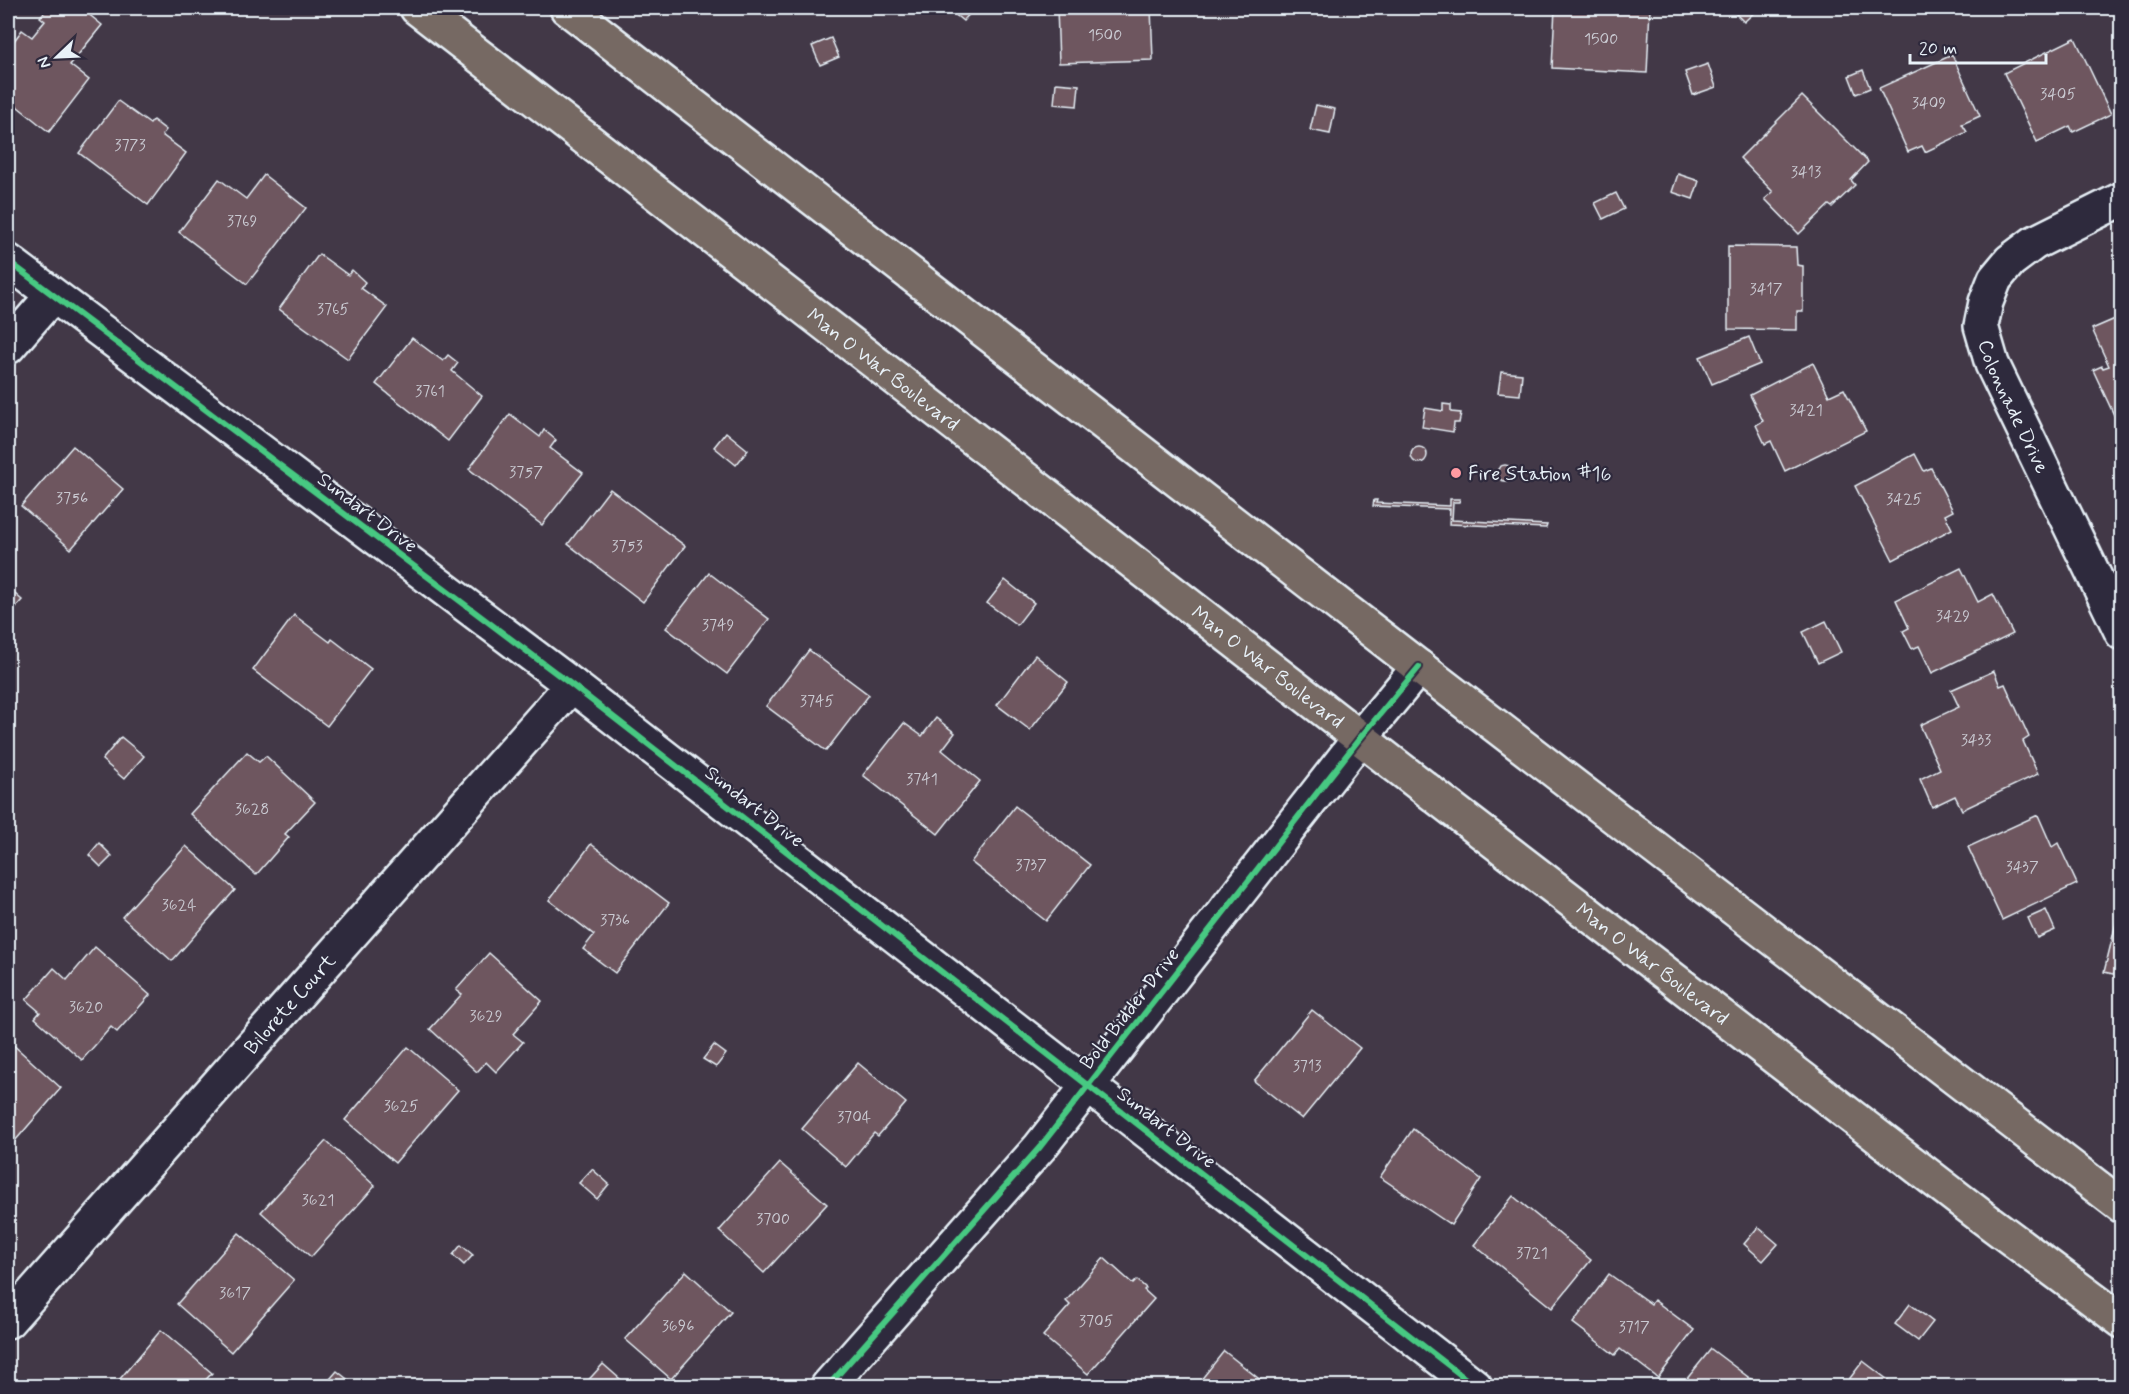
<svg xmlns="http://www.w3.org/2000/svg" width="2129" height="1394" font-family="Mynerve,sans-serif">
<style>
.building{fill:#6e575f;stroke:#e8f1f8;stroke-width:1.5}
.lines{fill:none;stroke-linecap:round;stroke-linejoin:round}
.minor-casing{stroke:#e8f1f8;stroke-width:38}
.tertiary-casing{stroke:#e8f1f8;stroke-width:38}
.primary-casing{stroke:#e8f1f8;stroke-width:38}
.minor{stroke:#2f2a3d;stroke-width:33}
.tertiary{stroke:#2f2a3d;stroke-width:33}
.primary{stroke:#766964;stroke-width:33}
.cycleway-casing{stroke:#2f2a3d;stroke-width:10}
.cycleway{stroke:#46c982;stroke-width:6}
.poi-dot{fill:#ff9aa2;stroke:#2f2a3d;stroke-width:2}
.labels{text-anchor:middle;stroke-width:4.5;stroke-linejoin:round;paint-order:stroke}
.number-label{font-size:16px;fill:#cacad2}
.street-label{font-size:20px;fill:#e8f1f8;stroke:#2f2a3d}
.poi-label{font-size:20px;fill:#e8f1f8;stroke:#2f2a3d;text-anchor:start}
</style>
<rect width="100%" height="100%" fill="#423847"/>
<filter id="ink" filterUnits="userSpaceOnUse"><feTurbulence type="fractalNoise" baseFrequency=".0167" numOctaves="2"/><feDisplacementMap in="SourceGraphic" scale="12" xChannelSelector="R" yChannelSelector="G"/><feConvolveMatrix kernelMatrix="1 2 1 2 8 2 1 2 1" color-interpolation-filters="sRGB"/></filter>
<g filter="url(#ink)">
<g class="building">
<polygon points="48,8 81,8 102,25 70,65 89,80 49,132 8,99 8,49 22,30 32,37 45,21 40,17"/>
<polygon points="947,8 975,8 963,21"/>
<polygon points="1057,8 1151,8 1153,60 1059,63"/>
<polygon points="1555,8 1650,8 1647,73 1552,68"/>
<polygon points="1730,8 1759,8 1744,22"/>
<polygon points="831,38 839,57 820,65 812,46"/>
<polygon points="2075,38 2111,114 2073,132 2070,126 2037,142 2004,73"/>
<polygon points="1952,55 1980,116 1962,124 1967,132 1925,152 1922,146 1908,152 1879,88"/>
<polygon points="1708,64 1716,87 1693,95 1685,72"/>
<polygon points="1863,70 1870,88 1856,94 1849,76"/>
<polygon points="1056,83 1079,85 1077,106 1054,104"/>
<polygon points="1802,96 1868,162 1851,180 1855,185 1832,207 1829,205 1799,234 1765,199 1773,192 1740,158"/>
<polygon points="118,101 150,124 153,120 166,130 162,135 186,153 148,205 79,153"/>
<polygon points="1316,105 1335,109 1330,134 1310,130"/>
<polygon points="1678,174 1699,181 1693,199 1672,192"/>
<polygon points="264,175 306,208 247,284 179,232 219,179 246,199"/>
<polygon points="1616,193 1624,209 1603,219 1595,203"/>
<polygon points="1728,246 1796,247 1797,265 1803,266 1803,311 1797,311 1797,330 1728,329"/>
<polygon points="319,254 348,275 352,270 365,282 361,288 387,307 348,359 279,309"/>
<polygon points="2122,316 2122,412 2114,415 2093,370 2102,366 2103,368 2109,366 2092,329"/>
<polygon points="1749,337 1760,364 1712,384 1700,357"/>
<polygon points="412,338 443,361 448,355 458,363 452,371 482,396 448,441 376,384"/>
<polygon points="1813,363 1829,396 1844,389 1866,431 1785,471 1771,441 1765,444 1756,425 1763,421 1750,395"/>
<polygon points="1501,372 1522,374 1520,395 1498,393"/>
<polygon points="1443,404 1451,405 1451,412 1461,413 1459,423 1454,423 1453,432 1422,427 1425,408 1443,411"/>
<polygon points="510,414 540,437 544,430 556,440 550,448 583,473 542,525 469,469"/>
<polygon points="726,432 748,450 736,465 714,447"/>
<polygon points="73,446 123,489 71,549 21,506"/>
<circle cx="1419" cy="455" r="8"/>
<polygon points="1915,454 1924,471 1931,468 1953,511 1945,515 1952,529 1893,560 1855,486"/>
<circle cx="1505" cy="473" r="8"/>
<polygon points="610,489 685,546 643,602 568,544"/>
<polygon points="1450,499 1460,499 1459,502 1453,502 1452,520 1547,525 1546,528 1449,524 1450,509 1373,506 1374,500 1377,500 1376,503 1450,506"/>
<polygon points="1961,568 1978,602 1993,594 2013,634 1932,673 1919,646 1912,649 1903,631 1909,628 1896,600"/>
<polygon points="709,573 769,619 727,674 666,628"/>
<polygon points="1005,580 1034,603 1017,625 987,603"/>
<polygon points="8,588 22,600 8,616"/>
<polygon points="294,615 330,642 332,639 371,669 327,726 253,670"/>
<polygon points="1826,621 1841,652 1818,663 1803,632"/>
<polygon points="809,650 869,695 826,751 766,706"/>
<polygon points="1035,655 1068,682 1030,730 997,705"/>
<polygon points="1994,671 2000,686 2005,684 2029,737 2023,741 2038,774 1962,810 1955,796 1932,807 1920,779 1940,769 1920,725 1959,707 1951,690"/>
<polygon points="936,718 955,733 942,750 980,781 938,834 863,775 904,723 922,736"/>
<polygon points="121,737 144,756 124,779 102,760"/>
<polygon points="247,752 259,762 266,756 315,802 285,834 289,837 256,875 190,814"/>
<polygon points="1015,806 1090,865 1046,921 971,862"/>
<polygon points="2038,815 2052,847 2058,843 2077,884 2002,920 1968,847"/>
<polygon points="99,843 112,856 101,867 89,855"/>
<polygon points="591,844 669,903 615,973 583,949 594,935 549,900"/>
<polygon points="186,846 235,890 172,961 122,917"/>
<polygon points="2121,903 2122,904 2122,976 2104,972"/>
<polygon points="2046,910 2055,930 2037,938 2028,918"/>
<polygon points="95,947 150,995 117,1032 111,1027 82,1060 35,1018 40,1012 26,1000 54,968 67,980"/>
<polygon points="489,953 542,1001 513,1034 523,1042 496,1072 486,1062 477,1072 430,1029 462,994 456,990"/>
<polygon points="1312,1010 1360,1048 1302,1119 1254,1081"/>
<polygon points="10,1042 61,1088 8,1149 8,1045"/>
<polygon points="714,1045 726,1054 716,1067 703,1059"/>
<polygon points="408,1047 458,1090 395,1163 345,1120"/>
<polygon points="858,1063 906,1103 878,1136 874,1133 846,1167 802,1129"/>
<polygon points="1413,1129 1481,1179 1451,1225 1380,1177"/>
<polygon points="326,1141 375,1186 311,1257 261,1212"/>
<polygon points="780,1163 827,1204 764,1273 719,1231"/>
<polygon points="592,1169 609,1184 597,1199 579,1183"/>
<polygon points="1513,1196 1591,1260 1552,1308 1474,1245"/>
<polygon points="1758,1227 1778,1244 1763,1261 1744,1244"/>
<polygon points="239,1233 294,1280 231,1352 177,1304"/>
<polygon points="461,1245 473,1255 464,1265 453,1255"/>
<polygon points="1104,1258 1133,1284 1137,1280 1146,1288 1144,1290 1154,1299 1088,1374 1043,1336 1070,1305 1066,1301"/>
<polygon points="686,1271 731,1312 671,1379 625,1339"/>
<polygon points="1609,1274 1651,1304 1654,1300 1694,1330 1658,1378 1620,1349 1615,1355 1573,1323"/>
<polygon points="1910,1304 1933,1322 1918,1341 1895,1324"/>
<polygon points="161,1330 212,1373 200,1386 114,1386"/>
<polygon points="1711,1349 1760,1386 1681,1386"/>
<polygon points="1224,1351 1268,1386 1196,1386"/>
<polygon points="1863,1361 1896,1386 1844,1386"/>
<polygon points="603,1364 628,1386 583,1386"/>
<polygon points="337,1371 356,1386 324,1386"/>
</g>
<g class="lines">
<defs>
<g id="minor">
<path id="s1" d="M2122,199L2034,243L2010,261L1995,279L1986,302L1981,326L1992,364L2122,633"/>
<polyline points="8,261 572,685 1475,1386"/>
<polyline points="8,347 52,296"/>
<path id="s2" d="M8,1321L572,685"/>
</g>
<polyline id="tertiary" points="828,1386 1040,1147 1360,738 1419,667"/>
<g id="primary">
<path id="s3" d="M417,8L1430,792L1981,1216L2122,1321"/>
<polyline points="567,8 1419,667 2122,1206"/>
</g>
</defs>
<use href="#minor" class="minor-casing"/>
<use href="#tertiary" class="tertiary-casing"/>
<use href="#primary" class="primary-casing"/>
<use href="#minor" class="minor"/>
<use href="#tertiary" class="tertiary"/>
<use href="#primary" class="primary"/>
<defs>
<g id="cycleway">
<polyline points="8,261 572,685 1475,1386"/>
<polyline points="828,1386 1040,1147 1360,738 1419,667"/>
</g>
</defs>
<use href="#cycleway" class="cycleway-casing"/>
<use href="#cycleway" class="cycleway"/>
</g>
</g>
<circle class="poi-dot" cx="1456" cy="473" r="6"/>
<g class="labels">
<g class="number-label">
<text x="1105" y="40">1500</text>
<text x="1601" y="44">1500</text>
<text x="2058" y="99">3405</text>
<text x="1929" y="108">3409</text>
<text x="130" y="150">3773</text>
<text x="1806" y="177">3413</text>
<text x="242" y="226">3769</text>
<text x="1766" y="294">3417</text>
<text x="333" y="314">3765</text>
<text x="430" y="396">3761</text>
<text x="1806" y="415">3421</text>
<text x="526" y="477">3757</text>
<text x="72" y="503">3756</text>
<text x="1904" y="504">3425</text>
<text x="627" y="551">3753</text>
<text x="1953" y="621">3429</text>
<text x="718" y="630">3749</text>
<text x="817" y="706">3745</text>
<text x="1976" y="745">3433</text>
<text x="922" y="784">3741</text>
<text x="252" y="814">3628</text>
<text x="1031" y="870">3737</text>
<text x="2022" y="872">3437</text>
<text x="179" y="910">3624</text>
<text x="615" y="925">3736</text>
<text x="86" y="1012">3620</text>
<text x="486" y="1021">3629</text>
<text x="1307" y="1071">3713</text>
<text x="401" y="1111">3625</text>
<text x="854" y="1122">3704</text>
<text x="318" y="1205">3621</text>
<text x="773" y="1224">3700</text>
<text x="1532" y="1258">3721</text>
<text x="235" y="1298">3617</text>
<text x="1096" y="1326">3705</text>
<text x="678" y="1331">3696</text>
<text x="1634" y="1332">3717</text>
</g>
<g class="street-label">
<text dy="7" stroke="none"><textPath href="#s3" startOffset="590">Man O War Boulevard</textPath></text>
<text dy="7" stroke="none"><textPath href="#s1" startOffset="288">Colonnade Drive</textPath></text>
<text transform="translate(368 512) rotate(37)" y="7">Sundart Drive</text>
<text dy="7" stroke="none"><textPath href="#s3" startOffset="1076">Man O War Boulevard</textPath></text>
<text transform="translate(755 806) rotate(38)" y="7">Sundart Drive</text>
<text dy="7" stroke="none"><textPath href="#s3" startOffset="1562">Man O War Boulevard</textPath></text>
<text dy="7" stroke="none"><textPath href="#s2" startOffset="424">Bilorete Court</textPath></text>
<text transform="translate(1129 1008) rotate(-52)" y="7">Bold Bidder Drive</text>
<text transform="translate(1167 1127) rotate(38)" y="7">Sundart Drive</text>
</g>
<g class="poi-label">
<text x="1468" y="480">Fire Station #16</text>
</g>
</g>
<rect width="2129" height="1394" fill="none" stroke="#2f2a3d" stroke-width="30"/>
<rect x="15" y="15" width="2099" height="1364" fill="none" stroke="#e8f1f8" stroke-width="2" filter="url(#ink)"/>
<g transform="translate(57 57) rotate(247)" stroke="#2f2a3d" stroke-width="4.5" paint-order="stroke">
<path d="M0-4.5L10 22L0 15L-10 22Z" fill="#e8f1f8"/>
<text y="-9" font-size="16" font-weight="bold" text-anchor="middle" fill="#e8f1f8">N</text>
</g>
<path d="M1910 54v9h136v-9" fill="none" stroke="#e8f1f8" stroke-width="3"/>
<text x="1919" y="54" font-size="18" fill="#e8f1f8" stroke="#2f2a3d" stroke-width="4.5" paint-order="stroke">20 m</text>
</svg>
